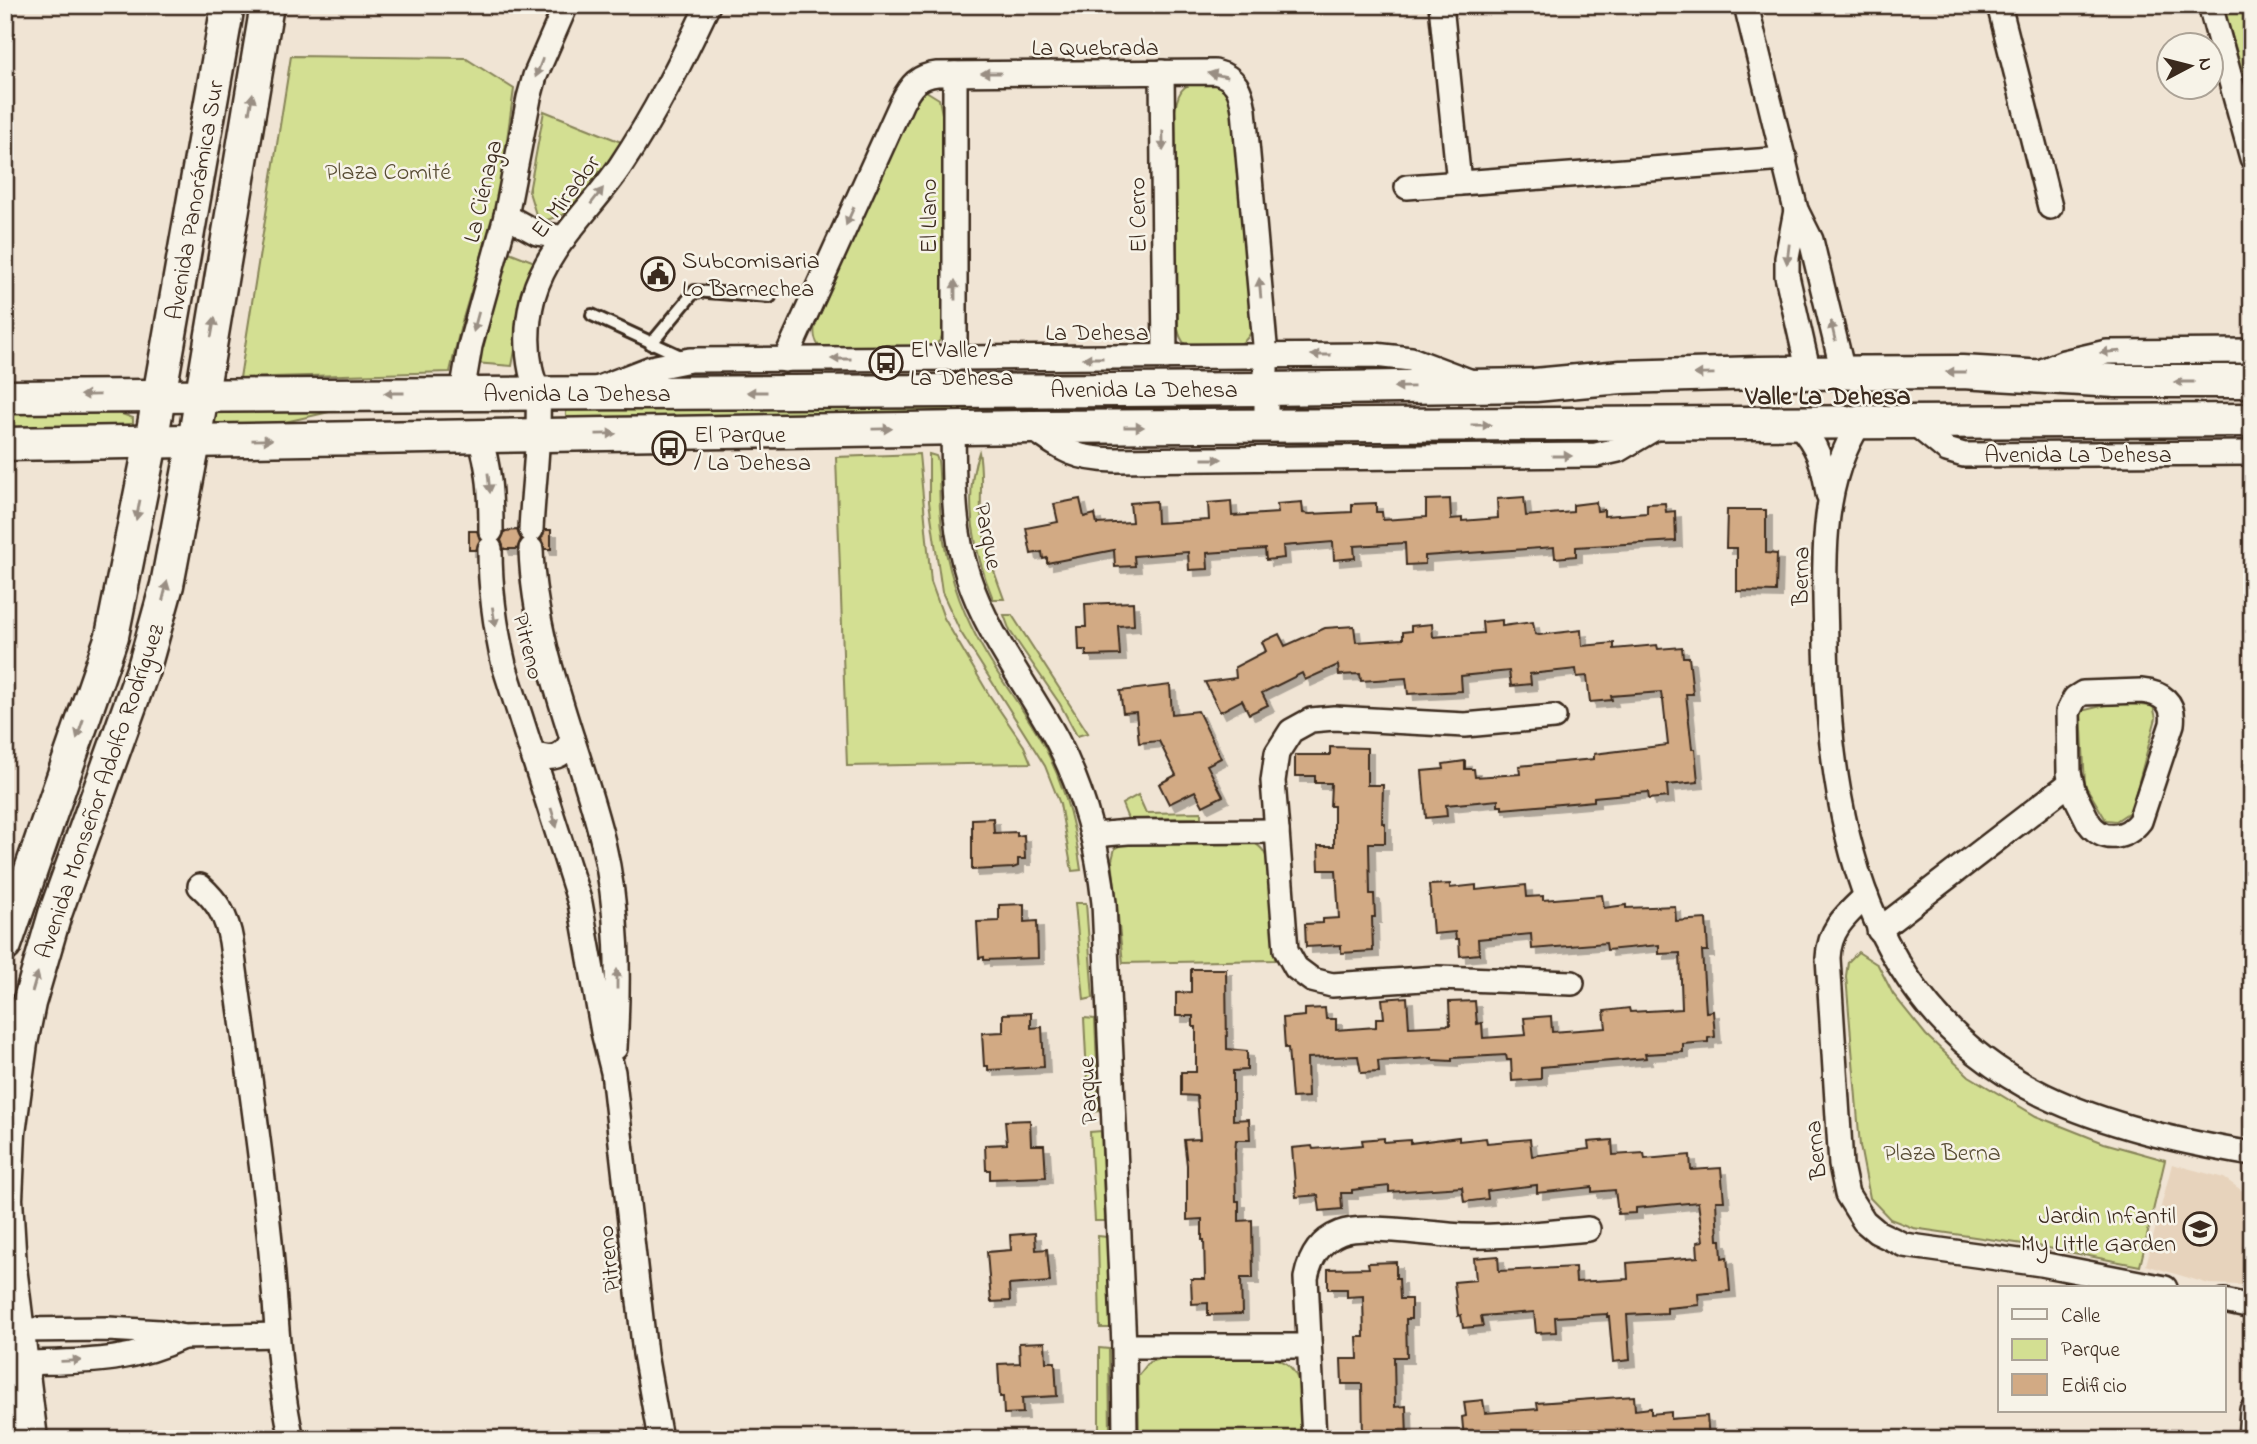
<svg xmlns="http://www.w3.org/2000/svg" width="2257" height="1444" font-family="'Indie Flower',sans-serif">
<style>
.built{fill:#e7d3bc}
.green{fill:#d3df92;stroke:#878458;stroke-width:2}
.building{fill:#d2aa84;stroke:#3b2a1e;stroke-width:2;filter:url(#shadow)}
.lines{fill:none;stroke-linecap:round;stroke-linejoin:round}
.lane-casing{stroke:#3b2a1e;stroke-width:16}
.street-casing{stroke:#3b2a1e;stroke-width:28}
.secondary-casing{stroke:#3b2a1e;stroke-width:37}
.lane{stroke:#f7f3e8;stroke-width:10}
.street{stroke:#f7f3e8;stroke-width:23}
.secondary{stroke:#f7f3e8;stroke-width:32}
.oneway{fill:#998e83}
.labels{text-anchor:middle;stroke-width:5;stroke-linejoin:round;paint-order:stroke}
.street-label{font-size:24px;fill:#3b2a1e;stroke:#f7f3e8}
.park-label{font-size:24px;fill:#594e35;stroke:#f7f3e8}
.poi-label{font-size:24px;fill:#3b2a1e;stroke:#f7f3e8;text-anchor:start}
.neighbourhood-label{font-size:26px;font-weight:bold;fill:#3b2a1e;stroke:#f7f3e8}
</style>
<defs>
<filter id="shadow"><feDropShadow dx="6" dy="6" stdDeviation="0" flood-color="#0004"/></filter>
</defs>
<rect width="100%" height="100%" fill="#f0e4d4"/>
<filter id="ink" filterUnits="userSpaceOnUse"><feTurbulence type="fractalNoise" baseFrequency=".0143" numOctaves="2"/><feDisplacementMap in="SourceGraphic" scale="14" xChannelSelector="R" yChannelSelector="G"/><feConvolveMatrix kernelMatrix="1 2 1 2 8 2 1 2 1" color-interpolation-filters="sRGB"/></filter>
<g filter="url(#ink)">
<polygon class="built" points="2172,1164 2224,1178 2247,1194 2243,1285 2209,1284 2146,1265"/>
<g class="green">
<polygon points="2223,5 2252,5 2252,104"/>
<polygon points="291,56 465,58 514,89 499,197 461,325 450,372 240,378"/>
<path d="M1210,82L1224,90L1231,102L1253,326C1251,334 1248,340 1240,344C1233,348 1192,349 1185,344C1181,340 1179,334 1178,329L1175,110C1179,85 1186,83 1210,82Z"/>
<path d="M926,91L939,99L942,114L947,316L941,339L933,348L824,351C815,344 813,336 815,325L913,101L921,93Z"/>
<polygon points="544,111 626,144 565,214 547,220 537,218 529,192"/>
<polygon points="509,252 540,264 526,294 512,366 475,363"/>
<polygon points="1036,402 929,417 566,420 566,406"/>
<polygon points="365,404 285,422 219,426 211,421 213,410"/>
<polygon points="119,413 133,418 133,426 5,431 5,414"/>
<path d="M979,452C983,472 980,492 981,513C983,542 994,572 1004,599H993C975,555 962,498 979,452Z"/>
<polygon points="919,454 931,582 944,618 988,693 1024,746 1031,763 847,766 836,457"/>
<path d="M929,454L936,456L938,461C940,477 939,492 940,508C943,549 953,589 971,626C988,662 1011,692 1032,725C1061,771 1074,818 1081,870L1072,871L1060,804L1045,766L960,631L942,592L929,502Z"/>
<polygon points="1004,615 1012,615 1088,733 1077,736 1060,704 1010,631"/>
<polygon points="2114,703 2153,706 2156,718 2131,811 2116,821 2106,820 2085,785 2081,711"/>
<polygon points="1138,795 1146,813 1201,812 1201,818 1128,819 1122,804"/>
<path d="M1127,842H1252C1263,847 1266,854 1269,865L1275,960L1123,963L1112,860L1115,848Z"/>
<polygon points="1075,903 1086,903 1093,998 1084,1000"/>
<polygon points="1858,952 1878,965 1893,994 1926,1035 1969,1076 2036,1116 2104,1143 2165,1160 2140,1266 2043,1247 1913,1228 1890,1219 1870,1198 1860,1146 1846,976 1848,962"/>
<polygon points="1084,1018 1095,1019 1099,1111 1089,1113"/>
<polygon points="1101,1131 1105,1221 1095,1221 1090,1132"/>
<polygon points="1098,1236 1107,1237 1110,1328 1100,1328"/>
<polygon points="1099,1348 1109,1349 1110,1435 1099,1435"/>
<path d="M1268,1357C1309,1361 1301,1408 1303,1439H1139L1138,1376L1149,1362L1163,1358Z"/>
</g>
<g class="building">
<polygon points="1524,497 1526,516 1573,512 1573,505 1596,502 1597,511 1604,510 1604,516 1647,513 1647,504 1665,503 1666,512 1675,511 1676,541 1576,547 1576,556 1555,558 1554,547 1425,556 1425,564 1406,565 1405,543 1354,546 1355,558 1334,560 1333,542 1283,546 1284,558 1266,560 1265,549 1207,553 1208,569 1189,570 1188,552 1134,556 1135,566 1115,567 1114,550 1047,563 1047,558 1043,559 1042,552 1031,554 1026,528 1058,522 1054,504 1080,499 1084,517 1095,514 1097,524 1132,522 1130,503 1156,501 1157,523 1209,520 1208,503 1231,501 1232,516 1278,513 1277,504 1302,502 1303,513 1310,514 1352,512 1352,504 1376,503 1376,512 1382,512 1383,520 1426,517 1426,500 1450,499 1451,519 1462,518 1462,521 1498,518 1497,499"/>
<polygon points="1727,510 1766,510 1766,553 1777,554 1776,592 1737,591 1737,548 1726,548"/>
<polygon points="517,530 521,539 517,549 504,549 501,540 505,531"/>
<polygon points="545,530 551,530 551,549 545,549 541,539"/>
<polygon points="469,531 477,531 480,540 476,550 469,550"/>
<polygon points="1133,602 1134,625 1118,626 1120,655 1086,656 1086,650 1079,650 1078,627 1086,627 1085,604"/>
<polygon points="1502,620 1502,626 1533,622 1535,634 1539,635 1581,630 1582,646 1614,643 1614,649 1657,645 1658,649 1682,647 1683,657 1689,657 1693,694 1686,694 1692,749 1695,749 1698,782 1667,785 1668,797 1649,799 1648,792 1594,797 1594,801 1502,809 1502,806 1498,806 1498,800 1446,805 1447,816 1426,818 1422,771 1444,769 1443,764 1465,761 1465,769 1474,769 1475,777 1520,774 1519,766 1594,759 1594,754 1668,745 1663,700 1662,700 1661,692 1611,696 1612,700 1590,702 1587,676 1577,677 1576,669 1530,674 1531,684 1511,686 1509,671 1461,676 1462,691 1408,694 1406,678 1361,681 1360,674 1339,675 1338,665 1305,680 1302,673 1262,693 1268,705 1249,714 1242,700 1220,712 1205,682 1236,678 1235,667 1266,651 1262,642 1279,634 1285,646 1325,628 1354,626 1356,642 1403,639 1403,632 1411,631 1411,626 1432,624 1433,637 1483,633 1482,622"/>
<polygon points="1170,685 1172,714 1198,711 1221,758 1207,765 1223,796 1203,806 1195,791 1169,804 1159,784 1176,775 1159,741 1139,743 1136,712 1123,713 1120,691"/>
<polygon points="1330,747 1367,748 1367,785 1383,785 1382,823 1385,823 1385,843 1369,843 1370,894 1374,894 1375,917 1372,917 1373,951 1341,953 1341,945 1306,947 1305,924 1323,923 1323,919 1339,918 1336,870 1319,870 1318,846 1334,846 1334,806 1330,806 1331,783 1315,783 1315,776 1295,776 1295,755 1330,755"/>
<polygon points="993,818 994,833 1017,832 1017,836 1024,835 1025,859 1018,859 1018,866 1013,868 972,870 972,819"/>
<polygon points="1450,884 1450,888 1476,885 1476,890 1526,885 1527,897 1543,896 1543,900 1602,895 1604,908 1626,905 1626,908 1675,906 1676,921 1706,919 1708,951 1702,951 1706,1012 1713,1011 1715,1037 1708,1038 1708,1042 1683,1044 1683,1052 1645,1054 1646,1058 1541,1067 1541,1079 1512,1081 1511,1060 1507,1060 1506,1055 1452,1058 1452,1061 1432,1060 1432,1058 1378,1061 1379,1072 1361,1073 1358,1056 1307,1058 1308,1097 1292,1098 1288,1048 1285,1048 1283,1018 1305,1016 1305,1009 1325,1008 1326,1019 1336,1019 1336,1030 1376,1027 1376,1018 1384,1018 1382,999 1407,997 1409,1027 1450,1025 1449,1002 1475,1001 1477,1024 1482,1023 1483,1038 1526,1035 1524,1018 1551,1016 1552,1032 1606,1028 1604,1011 1629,1008 1630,1012 1682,1009 1680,953 1659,954 1659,945 1607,950 1606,943 1532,949 1531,934 1478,939 1479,954 1460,956 1459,939 1456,939 1455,932 1433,934 1429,885"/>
<polygon points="1024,904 1024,922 1037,921 1038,958 984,960 984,957 979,958 977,922 999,921 999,905"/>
<polygon points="1191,969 1226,969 1227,1049 1247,1051 1247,1070 1233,1071 1233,1120 1249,1119 1250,1140 1236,1140 1235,1153 1236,1201 1239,1201 1239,1221 1252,1220 1253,1278 1241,1278 1242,1314 1208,1315 1208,1303 1192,1304 1191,1279 1205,1279 1204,1240 1202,1240 1202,1219 1187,1220 1187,1165 1184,1140 1200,1139 1197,1096 1181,1095 1181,1072 1196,1072 1196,1027 1193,1027 1193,1016 1176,1016 1176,993 1191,992"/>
<polygon points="1031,1013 1031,1028 1042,1027 1044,1067 988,1070 988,1066 984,1066 982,1033 1003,1032 1003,1014"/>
<polygon points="1030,1120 1031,1145 1044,1145 1046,1177 990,1179 990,1170 986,1170 985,1145 1007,1144 1005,1121"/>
<polygon points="1459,1137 1459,1141 1486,1138 1487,1143 1530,1139 1532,1156 1589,1149 1588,1142 1612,1140 1613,1155 1644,1153 1645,1159 1690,1155 1691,1170 1721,1168 1724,1201 1716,1201 1718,1240 1721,1240 1722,1258 1727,1257 1730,1291 1698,1294 1699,1305 1667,1308 1667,1313 1627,1315 1630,1360 1613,1362 1609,1317 1607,1317 1607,1314 1555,1317 1556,1332 1536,1333 1534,1312 1481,1316 1483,1326 1463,1328 1461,1315 1458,1316 1454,1282 1476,1280 1474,1258 1498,1256 1499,1271 1575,1267 1576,1282 1628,1279 1627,1263 1698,1257 1697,1242 1703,1241 1698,1202 1636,1208 1636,1213 1618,1214 1615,1190 1592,1192 1592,1187 1537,1193 1537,1185 1487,1191 1488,1199 1464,1202 1462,1187 1389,1192 1389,1186 1352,1190 1352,1193 1341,1193 1342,1209 1320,1211 1318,1195 1296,1197 1292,1148 1312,1146 1313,1149 1363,1145 1362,1140 1384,1138 1384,1142 1410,1140 1410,1143"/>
<polygon points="1035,1233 1036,1250 1047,1249 1050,1282 1009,1285 1010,1301 991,1302 987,1252 1011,1250 1010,1235"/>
<polygon points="1396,1262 1396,1278 1399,1278 1400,1299 1411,1299 1411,1319 1406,1319 1407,1357 1394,1357 1395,1407 1406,1406 1407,1439 1363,1439 1362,1384 1342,1384 1341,1359 1358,1359 1357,1337 1364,1337 1363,1296 1347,1297 1347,1289 1328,1289 1328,1269 1369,1268 1368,1263"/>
<polygon points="1045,1342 1046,1362 1055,1362 1057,1396 1022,1398 1023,1413 1004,1414 1003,1397 1000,1397 998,1364 1020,1363 1019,1343"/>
<polygon points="1634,1396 1635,1410 1651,1408 1651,1414 1671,1412 1671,1419 1707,1416 1709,1439 1464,1439 1462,1417 1466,1416 1464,1402 1483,1400 1485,1413 1538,1409 1537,1403"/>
</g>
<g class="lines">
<defs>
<g id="lane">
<polyline points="592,315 685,358"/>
<polyline points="651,344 695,291 770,297"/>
</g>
<g id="street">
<polyline points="1441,5 1459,183"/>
<polyline points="1746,5 1796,210 1811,240 1843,372"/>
<polyline points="1999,5 2050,207"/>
<polyline points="2210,5 2252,158"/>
<polyline points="1162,72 1165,357"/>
<polyline points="1407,187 1785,159"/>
<polyline points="1796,210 1787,258 1787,276 1809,373"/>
<polyline points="506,216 537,233 564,238"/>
<polyline points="955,359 955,74"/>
<path d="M785,360L902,102C911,85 918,76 937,74L1215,72C1236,77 1241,91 1244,110L1266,356V426"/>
<polyline points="2035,374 2064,362 2107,352 2252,351"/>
<polyline points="599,388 651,368 690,360 1374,355 1411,359 1472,382"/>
<polyline points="462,393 470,346 506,216 529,98 535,76 566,5"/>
<path d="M1860,423C1817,487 1825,571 1826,645C1829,825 1867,1009 2043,1095C2107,1126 2182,1142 2252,1154"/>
<polyline points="1914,423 1947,450 1964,455 2252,453"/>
<path d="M1798,424C1818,445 1824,466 1828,494"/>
<path d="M1031,427C1063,450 1073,459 1115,460L1596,455L1618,450L1662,424"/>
<path d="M953,428C954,477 952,528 968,576C987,635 1028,686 1057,740C1084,792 1098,846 1104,903L1124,1346L1125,1439"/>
<path d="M479,436C490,467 491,497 491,531"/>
<path d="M531,530C533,486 540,441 538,397C537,388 533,380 531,371C526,347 527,321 533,297C548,244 592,209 621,165C655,114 682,60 708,5"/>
<path d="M490,549C490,589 495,626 504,665L580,903L603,1032L613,1072L645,1354L660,1439"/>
<path d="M531,549C534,650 579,745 603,842C619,909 619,979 615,1048"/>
<path d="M2141,691C2162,693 2175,702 2172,724L2140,821C2126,839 2103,843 2089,823L2074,793L2069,773L2068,712L2075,698L2083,693Z"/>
<polyline points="1554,717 1465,725 1334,718 1311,720 1291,731 1277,753 1273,781 1277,831 1286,950 1296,968 1312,980 1332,985 1438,978 1572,983"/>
<path d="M533,753C550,762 565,757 572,739"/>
<polyline points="1094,835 1128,832 1277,831"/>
<path d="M200,886C218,902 227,917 231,941C244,1038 259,1135 269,1232C277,1302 276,1370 292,1439"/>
<path d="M1866,896C1846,915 1829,929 1828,958L1841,1165L1847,1194L1864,1221L1877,1232L1904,1245L2041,1264L2165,1288"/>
<polyline points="1879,930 2070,783"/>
<polyline points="2224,1301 2252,1307"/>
<polyline points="18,1330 108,1329 160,1332 183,1337 276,1335"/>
<polyline points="1124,1346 1309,1346"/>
<path d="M21,1363C81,1361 127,1364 183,1337"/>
<path d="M1314,1439L1306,1278C1310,1257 1320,1241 1340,1233C1364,1223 1434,1235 1464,1236C1505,1237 1547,1233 1588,1229"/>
<polyline points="2250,1439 2252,1410"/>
</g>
<g id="secondary">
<polyline points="5,397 1266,389 1535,385 1621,377 1759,373 1962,372 2116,381 2252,381"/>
<polyline points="5,444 1031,427 2252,420"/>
<polyline points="5,945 112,636 151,442 228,5"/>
<polyline points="31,1439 10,1267 6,1199 9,1133 21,1043 29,1003 55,914 145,664 167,585 194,442 267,5"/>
</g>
</defs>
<use href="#lane" class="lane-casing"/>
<use href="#street" class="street-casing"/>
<use href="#secondary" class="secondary-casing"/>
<use href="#lane" class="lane"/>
<use href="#street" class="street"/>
<use href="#secondary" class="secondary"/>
</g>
<defs><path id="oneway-solid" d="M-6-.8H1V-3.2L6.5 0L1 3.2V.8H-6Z" transform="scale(1.75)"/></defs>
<g class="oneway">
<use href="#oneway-solid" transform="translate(539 68) rotate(111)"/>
<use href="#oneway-solid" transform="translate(991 73) rotate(180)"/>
<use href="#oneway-solid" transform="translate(1218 75) rotate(-168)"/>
<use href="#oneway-solid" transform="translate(251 103) rotate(-80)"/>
<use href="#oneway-solid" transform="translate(1163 141) rotate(89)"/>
<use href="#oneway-solid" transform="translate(597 196) rotate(-52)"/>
<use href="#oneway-solid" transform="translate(850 216) rotate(114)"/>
<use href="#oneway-solid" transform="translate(1788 254) rotate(97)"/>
<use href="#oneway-solid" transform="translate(1260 288) rotate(-95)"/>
<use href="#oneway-solid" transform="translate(955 290) rotate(-90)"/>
<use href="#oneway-solid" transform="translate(476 322) rotate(105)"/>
<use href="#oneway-solid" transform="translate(213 327) rotate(-80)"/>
<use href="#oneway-solid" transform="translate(1833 331) rotate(-103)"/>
<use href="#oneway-solid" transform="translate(2110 352) rotate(175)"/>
<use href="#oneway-solid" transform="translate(1321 355) rotate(180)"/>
<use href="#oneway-solid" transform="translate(1093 358) rotate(180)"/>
<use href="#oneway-solid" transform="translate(841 359) rotate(180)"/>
<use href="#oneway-solid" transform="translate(1956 372) rotate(-180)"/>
<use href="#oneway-solid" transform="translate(1704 374) rotate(179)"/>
<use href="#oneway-solid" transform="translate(2184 382) rotate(180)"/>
<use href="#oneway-solid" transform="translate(1404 387) rotate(179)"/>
<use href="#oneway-solid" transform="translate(757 392) rotate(180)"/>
<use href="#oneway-solid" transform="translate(394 393) rotate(180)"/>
<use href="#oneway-solid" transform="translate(90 395) rotate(179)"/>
<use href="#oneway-solid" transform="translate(1481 425)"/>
<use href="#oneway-solid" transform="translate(1134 427)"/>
<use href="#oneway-solid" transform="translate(882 429) rotate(-1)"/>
<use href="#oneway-solid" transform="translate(606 434) rotate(-1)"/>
<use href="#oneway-solid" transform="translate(262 440) rotate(-1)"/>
<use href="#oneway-solid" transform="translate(1562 456)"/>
<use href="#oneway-solid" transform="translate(1212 459)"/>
<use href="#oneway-solid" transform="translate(489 483) rotate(84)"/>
<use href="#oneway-solid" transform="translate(138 510) rotate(101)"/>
<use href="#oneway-solid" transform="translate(165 591) rotate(-76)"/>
<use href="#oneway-solid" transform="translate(494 617) rotate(81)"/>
<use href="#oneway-solid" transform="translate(80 729) rotate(109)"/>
<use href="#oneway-solid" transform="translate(554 818) rotate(73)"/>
<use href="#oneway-solid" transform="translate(617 979) rotate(-90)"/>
<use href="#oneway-solid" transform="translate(35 982) rotate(-74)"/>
<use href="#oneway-solid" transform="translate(71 1361) rotate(-2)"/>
</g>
</g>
<defs>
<symbol id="civic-ring" viewBox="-11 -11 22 22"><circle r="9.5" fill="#f7f3e8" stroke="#3b2a1e" stroke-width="1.5"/><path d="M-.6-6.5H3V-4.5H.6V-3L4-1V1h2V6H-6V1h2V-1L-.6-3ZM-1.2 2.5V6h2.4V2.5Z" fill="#3b2a1e"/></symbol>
<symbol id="bus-ring" viewBox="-11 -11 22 22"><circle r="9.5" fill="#f7f3e8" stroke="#3b2a1e" stroke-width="1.5"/><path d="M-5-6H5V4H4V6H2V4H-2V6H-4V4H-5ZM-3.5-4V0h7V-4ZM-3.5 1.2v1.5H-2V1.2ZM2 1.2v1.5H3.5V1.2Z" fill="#3b2a1e"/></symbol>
<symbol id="school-ring" viewBox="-11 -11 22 22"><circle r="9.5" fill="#f7f3e8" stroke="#3b2a1e" stroke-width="1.5"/><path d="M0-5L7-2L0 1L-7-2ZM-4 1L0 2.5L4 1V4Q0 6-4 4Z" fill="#3b2a1e"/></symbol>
</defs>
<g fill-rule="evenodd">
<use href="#civic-ring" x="639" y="255" width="38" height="38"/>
<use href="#bus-ring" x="867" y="344" width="38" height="38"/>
<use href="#bus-ring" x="650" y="429" width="38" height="38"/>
<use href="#school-ring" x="2181" y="1210" width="38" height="38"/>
</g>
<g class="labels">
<g class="street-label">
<text x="1095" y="55">La Quebrada</text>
<text transform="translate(482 191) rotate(-77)" y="8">La Ciénaga</text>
<text transform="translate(565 196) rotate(-53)" y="8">El Mirador</text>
<text transform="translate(194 200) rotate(-80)" y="8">Avenida Panorámica Sur</text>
<text transform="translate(1137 215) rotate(-91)" y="8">El Cerro</text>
<text transform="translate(928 216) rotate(-90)" y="8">El Llano</text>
<text x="1097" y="340">La Dehesa</text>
<text x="1144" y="397">Avenida La Dehesa</text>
<text x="577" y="401">Avenida La Dehesa</text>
<text x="2078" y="462">Avenida La Dehesa</text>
<text transform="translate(989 536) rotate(79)" y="8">Parque</text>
<text transform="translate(1800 576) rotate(-89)" y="8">Berna</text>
<text transform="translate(529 646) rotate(76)" y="8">Pitreno</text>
<text transform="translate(99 791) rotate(-71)" y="8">Avenida Monseñor Adolfo Rodríguez</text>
<text transform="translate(1087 1091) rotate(-93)" y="8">Parque</text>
<text transform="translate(1815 1150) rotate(-96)" y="8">Berna</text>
<text transform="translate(608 1259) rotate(-96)" y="8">Pitreno</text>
</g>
<g class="park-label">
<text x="388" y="179">Plaza Comité</text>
<text x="1942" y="1160">Plaza Berna</text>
</g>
<g class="poi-label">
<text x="682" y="268">Subcomisaria<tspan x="682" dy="28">Lo Barnechea</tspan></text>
<text x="910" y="357">El Valle /<tspan x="910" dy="28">La Dehesa</tspan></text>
<text x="694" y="442">El Parque<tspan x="694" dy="28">/ La Dehesa</tspan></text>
<text x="2176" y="1223" text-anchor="end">Jardin Infantil<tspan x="2176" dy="28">My Little Garden</tspan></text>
</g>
<g class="neighbourhood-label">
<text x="1828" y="404">Valle La Dehesa</text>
</g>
</g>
<rect width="2257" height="1444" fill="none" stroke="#f7f3e8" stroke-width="28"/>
<rect x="14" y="14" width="2229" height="1416" fill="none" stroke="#3b2a1e" stroke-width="2.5" filter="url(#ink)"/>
<rect x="1998" y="1286" width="228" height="126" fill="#f7f3e8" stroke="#aca397" stroke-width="2"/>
<rect x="2012" y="1309" width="35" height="10" fill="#f7f3e8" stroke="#aca397" stroke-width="2"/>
<text x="2061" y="1322" font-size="21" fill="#3b2a1e">Calle</text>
<rect x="2012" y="1339" width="35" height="21" fill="#d3df92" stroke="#aca397" stroke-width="2"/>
<text x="2061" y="1356" font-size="21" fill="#3b2a1e">Parque</text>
<rect x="2012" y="1374" width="35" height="21" fill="#d2aa84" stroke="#aca397" stroke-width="2"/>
<text x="2061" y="1392" font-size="21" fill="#3b2a1e">Edificio</text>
<g transform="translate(2190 66) rotate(83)"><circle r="33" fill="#f7f3e8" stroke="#aca397" stroke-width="2"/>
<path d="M0-5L12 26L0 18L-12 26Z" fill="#3b2a1e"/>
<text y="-10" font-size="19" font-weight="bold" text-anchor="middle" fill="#3b2a1e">N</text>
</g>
</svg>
